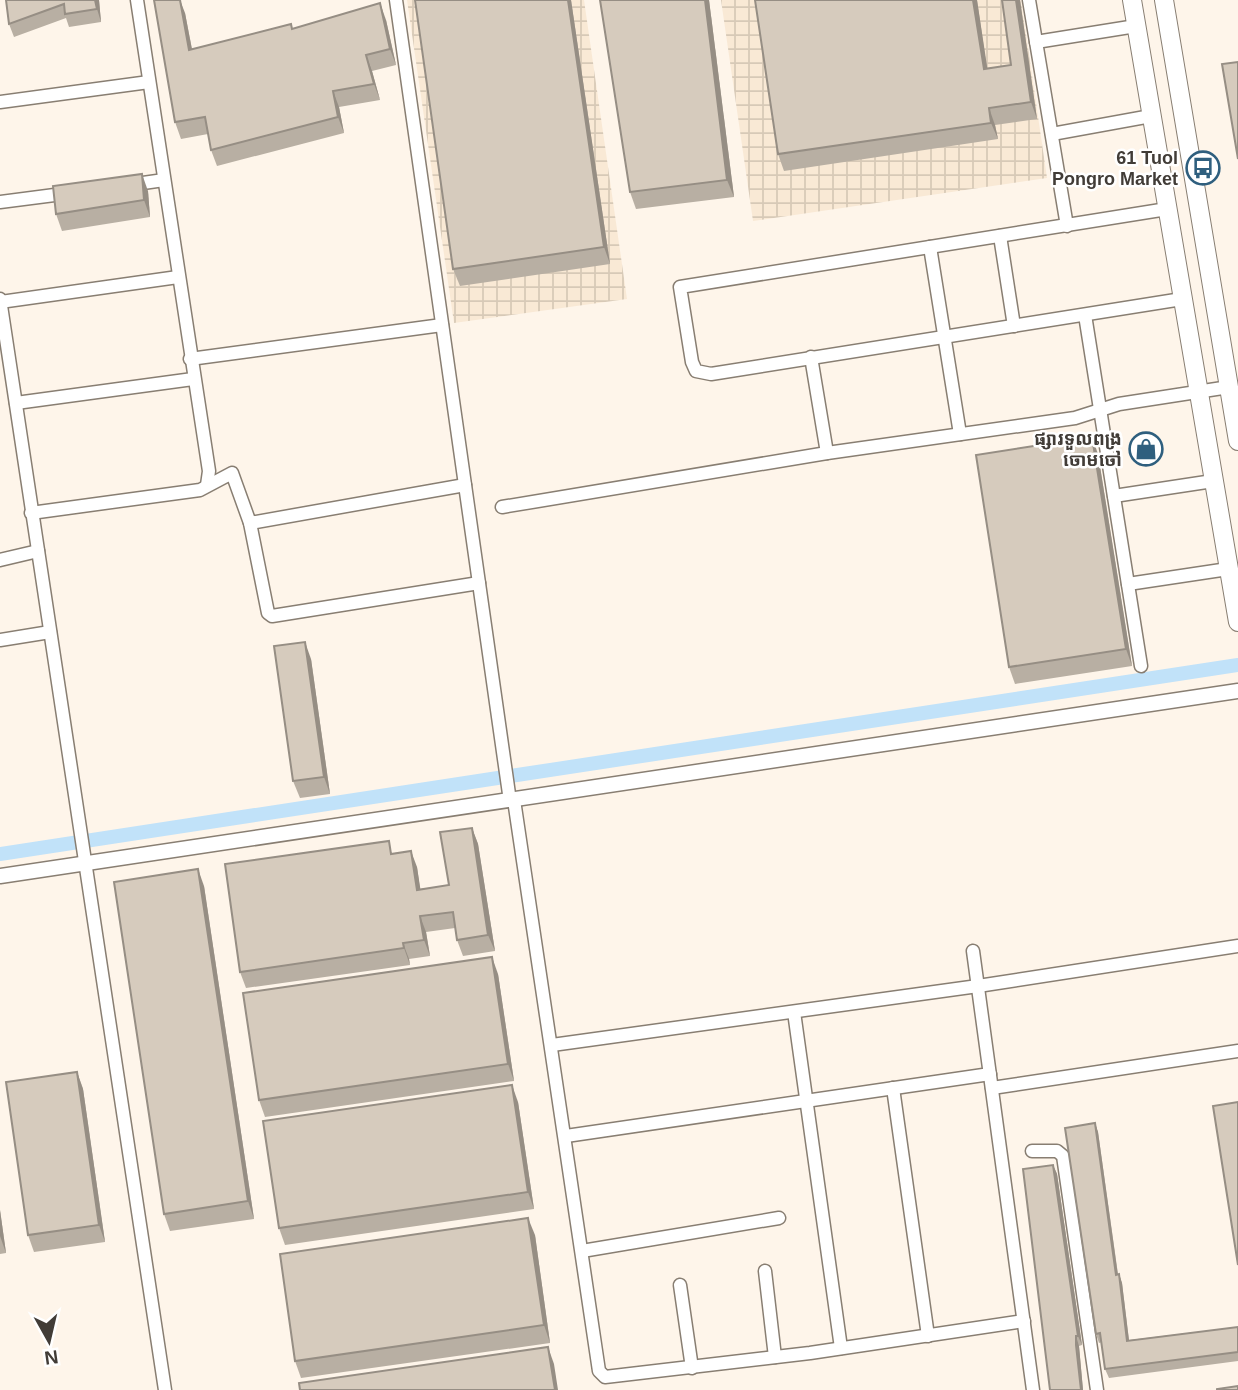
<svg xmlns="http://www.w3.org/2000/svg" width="1238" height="1390" font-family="Arial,'Noto Sans Khmer',sans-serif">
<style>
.industrial{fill:url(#industrial-grid)}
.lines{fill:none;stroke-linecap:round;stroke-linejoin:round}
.canal{stroke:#c1e2f9;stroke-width:14}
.minor-casing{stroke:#887e72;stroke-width:15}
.tertiary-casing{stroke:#887e72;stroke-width:17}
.primary-casing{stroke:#887e72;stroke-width:20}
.minor{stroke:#fff;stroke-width:12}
.tertiary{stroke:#fff;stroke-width:14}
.primary{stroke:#fff;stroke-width:18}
.wall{fill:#b8afa3}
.shaded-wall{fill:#968e84}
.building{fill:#d6cbbd;stroke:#968e84;stroke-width:2}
.labels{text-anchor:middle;stroke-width:5;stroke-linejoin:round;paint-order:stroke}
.poi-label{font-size:18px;font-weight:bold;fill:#413c37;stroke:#fff;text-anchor:end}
</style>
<defs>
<pattern id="industrial-grid" width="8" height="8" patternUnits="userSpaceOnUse" patternTransform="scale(1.75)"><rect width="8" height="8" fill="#f9e9d5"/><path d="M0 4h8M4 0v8" fill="none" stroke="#d7c9b7"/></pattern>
</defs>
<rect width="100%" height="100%" fill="#fef5ea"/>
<g class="industrial">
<polygon points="407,0 584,0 627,299 454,323"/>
<polygon points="721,0 1021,0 1047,178 753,221"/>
</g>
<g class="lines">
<polyline class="canal" points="0,854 1238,665"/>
<defs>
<g id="minor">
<polyline points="137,0 209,471 207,485"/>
<polyline points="396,0 510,801"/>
<polyline points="1029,0 1067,226"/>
<polyline points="1036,42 1136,26"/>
<polyline points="0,102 149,82"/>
<polyline points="1052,134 1151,116"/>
<polyline points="129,185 164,180"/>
<polyline points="0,202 70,193"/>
<polyline points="1167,209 680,287 692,362 696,371 711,374 1182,299"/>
<polyline points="1000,236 1014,326"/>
<polyline points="930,247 960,434"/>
<polyline points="0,299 165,1390"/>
<polyline points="0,302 178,277"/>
<polyline points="1085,315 1141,666"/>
<polyline points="811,357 827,453"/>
<polyline points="190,359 442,325"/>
<polyline points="16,403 193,379"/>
<polyline points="1114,496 1213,481"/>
<polyline points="502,507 827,453 1075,418 1119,404 1229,387"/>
<polyline points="31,513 200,490 232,473 250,523 268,613 272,616 479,583"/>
<polyline points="250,523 465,485"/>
<polyline points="0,560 38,551"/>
<polyline points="1128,584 1228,569"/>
<polyline points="0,640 50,632"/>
<polyline points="514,800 599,1371 605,1377 810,1353 1024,1321"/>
<polyline points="973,951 1033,1390"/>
<polyline points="794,1012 841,1348"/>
<polyline points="552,1045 978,986 1238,946"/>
<polyline points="893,1088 928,1336"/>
<polyline points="992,1088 1238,1051"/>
<polyline points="566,1136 990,1074"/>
<polyline points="1032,1151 1057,1151 1063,1156 1097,1390"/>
<polyline points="582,1251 779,1218"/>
<polyline points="765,1271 775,1357"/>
<polyline points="680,1285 692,1368"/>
</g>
<polyline id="tertiary" points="0,876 1238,691"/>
<g id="primary">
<polyline points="1132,0 1238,622"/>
<polyline points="1164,0 1238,441"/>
</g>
</defs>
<use href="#minor" class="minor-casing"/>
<use href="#tertiary" class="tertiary-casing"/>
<use href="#primary" class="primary-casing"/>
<use href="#minor" class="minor"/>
<use href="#tertiary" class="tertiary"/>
<use href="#primary" class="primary"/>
</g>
<g class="wall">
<polygon points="6,0 99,0 101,22 69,27 66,18 14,37 9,24"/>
<polygon points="415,0 571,0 610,264 460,286 453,269"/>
<polygon points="600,0 709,0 734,197 636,209 630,192"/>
<polygon points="977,0 987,69 1011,65 1002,0 1020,0 1037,119 995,125 998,139 784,171 778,154"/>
<polygon points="185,13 192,49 293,29 386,20 396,65 372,71 380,100 339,107 344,133 217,166 211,150 208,134 181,139 175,122"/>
<polygon points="148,191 150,217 62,231 56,214"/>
<polygon points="1098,454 1132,666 1015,684 1009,667"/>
<polygon points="311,659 330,794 300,798 293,781"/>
<polygon points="472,828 478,844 495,951 463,956 457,940 455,928 426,932 430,956 409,959 410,965 246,988 240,972 393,853 417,867 420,889 449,885"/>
<polygon points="204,886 254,1219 170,1231 164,1214"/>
<polygon points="498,974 514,1081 265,1117 259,1100"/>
<polygon points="77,1072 83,1089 105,1242 34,1252 28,1235"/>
<polygon points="518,1102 534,1209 285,1245 279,1228"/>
<polygon points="1095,1123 1098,1132 1118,1274 1119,1274 1122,1283 1129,1340 1238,1327 1238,1361 1109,1378 1105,1369 1102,1342 1099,1343 1096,1334"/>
<polygon points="1053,1165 1057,1174 1082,1345 1079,1346 1083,1390 1050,1390"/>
<polygon points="0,1210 6,1253 0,1254"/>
<polygon points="535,1235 550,1343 301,1378 295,1361"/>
</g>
<g class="shaded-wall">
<polygon points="95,0 99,0 101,22 97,9"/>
<polygon points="180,0 185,13 195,66 189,50"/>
<polygon points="568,0 571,0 610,264 604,247"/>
<polygon points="705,0 709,0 734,197 727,180"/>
<polygon points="973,0 977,0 990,86 984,69"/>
<polygon points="1016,0 1020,0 1037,119 1031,102"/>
<polygon points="380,3 386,20 396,65 390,49"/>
<polygon points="366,55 372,71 380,100 374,84"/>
<polygon points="333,91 339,107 344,133 338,117"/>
<polygon points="989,108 995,125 998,139 991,123"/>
<polygon points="142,174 148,191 150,217 144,200"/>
<polygon points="1092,437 1098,454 1132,666 1126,649"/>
<polygon points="305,642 311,659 330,794 324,777"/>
<polygon points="472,828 478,844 495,951 488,935"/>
<polygon points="411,851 417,867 423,906 417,890"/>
<polygon points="198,869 204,886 254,1219 248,1201"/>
<polygon points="420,916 426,932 430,956 424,940"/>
<polygon points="403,943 409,959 410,965 404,948"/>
<polygon points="492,957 498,974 514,1081 508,1064"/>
<polygon points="77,1072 83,1089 105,1242 99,1225"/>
<polygon points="512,1085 518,1102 534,1209 528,1192"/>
<polygon points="1095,1123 1098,1132 1119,1283 1116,1275"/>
<polygon points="1053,1165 1057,1174 1082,1345 1078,1336"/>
<polygon points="0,1210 6,1253 0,1236"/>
<polygon points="528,1218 535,1235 550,1343 544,1325"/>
<polygon points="1119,1274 1122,1283 1130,1349 1127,1341"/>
<polygon points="1076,1336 1079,1346 1083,1390 1081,1390"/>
<polygon points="548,1347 554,1364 558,1390 555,1390"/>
</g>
<g class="building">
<polygon points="6,0 95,0 97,9 65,14 64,4 9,24"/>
<polygon points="154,0 180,0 189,50 291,24 292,29 380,3 390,49 366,55 374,84 333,91 338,117 211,150 205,117 175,122"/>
<polygon points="415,0 568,0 604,247 453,269"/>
<polygon points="600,0 705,0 727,180 630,192"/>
<polygon points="755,0 973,0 984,69 1011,65 1002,0 1016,0 1031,102 989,108 991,123 778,154"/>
<polygon points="1238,62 1238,159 1222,64"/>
<polygon points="142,174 144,200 56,214 53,186"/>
<polygon points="1092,437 1126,649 1009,667 976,455"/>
<polygon points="305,642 324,777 293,781 274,646"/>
<polygon points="472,828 488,935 457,940 453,912 420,916 424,940 403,943 404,948 240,972 225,864 389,841 391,854 411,851 417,890 449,885 440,832"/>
<polygon points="198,869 248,1201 164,1214 114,882"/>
<polygon points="492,957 508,1064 259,1100 243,993"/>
<polygon points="77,1072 99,1225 28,1235 6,1082"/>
<polygon points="512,1085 528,1192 279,1228 263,1121"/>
<polygon points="1238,1102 1238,1265 1213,1106"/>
<polygon points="1095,1123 1116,1275 1119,1274 1127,1341 1238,1327 1238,1352 1105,1369 1100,1333 1096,1334 1065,1128"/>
<polygon points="1053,1165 1078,1336 1076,1336 1076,1345 1081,1390 1050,1390 1023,1169"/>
<polygon points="528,1218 544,1325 295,1361 280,1254"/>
<polygon points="548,1347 555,1390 300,1390 299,1383"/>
<polygon points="1238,1386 1238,1390 1217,1390 1217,1389"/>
</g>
<defs>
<symbol id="bus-ring" viewBox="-11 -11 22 22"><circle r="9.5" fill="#fff" stroke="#2f5f7e" stroke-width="1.5"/><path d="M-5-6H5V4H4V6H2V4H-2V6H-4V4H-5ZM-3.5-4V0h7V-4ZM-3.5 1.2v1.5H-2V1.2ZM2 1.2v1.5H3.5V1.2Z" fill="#2f5f7e"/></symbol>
<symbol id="shop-ring" viewBox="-11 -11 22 22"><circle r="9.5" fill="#fff" stroke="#2f5f7e" stroke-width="1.5"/><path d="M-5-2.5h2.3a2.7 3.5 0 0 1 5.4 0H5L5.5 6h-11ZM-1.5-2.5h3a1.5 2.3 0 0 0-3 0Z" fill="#2f5f7e"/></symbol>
</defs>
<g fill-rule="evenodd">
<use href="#bus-ring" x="1184" y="149" width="38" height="38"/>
<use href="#shop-ring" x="1127" y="430" width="38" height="38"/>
</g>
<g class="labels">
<g class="poi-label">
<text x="1178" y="164">61 Tuol<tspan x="1178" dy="21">Pongro Market</tspan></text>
<text x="1122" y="445">ផ្សារទួលពង្រ<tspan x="1122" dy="21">ចោមចៅ</tspan></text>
</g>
</g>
<g transform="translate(49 1341) rotate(172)" stroke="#ffffff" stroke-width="5" paint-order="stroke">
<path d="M0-5L12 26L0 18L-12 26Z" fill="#413c37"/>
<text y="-10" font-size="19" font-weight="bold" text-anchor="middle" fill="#413c37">N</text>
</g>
</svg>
